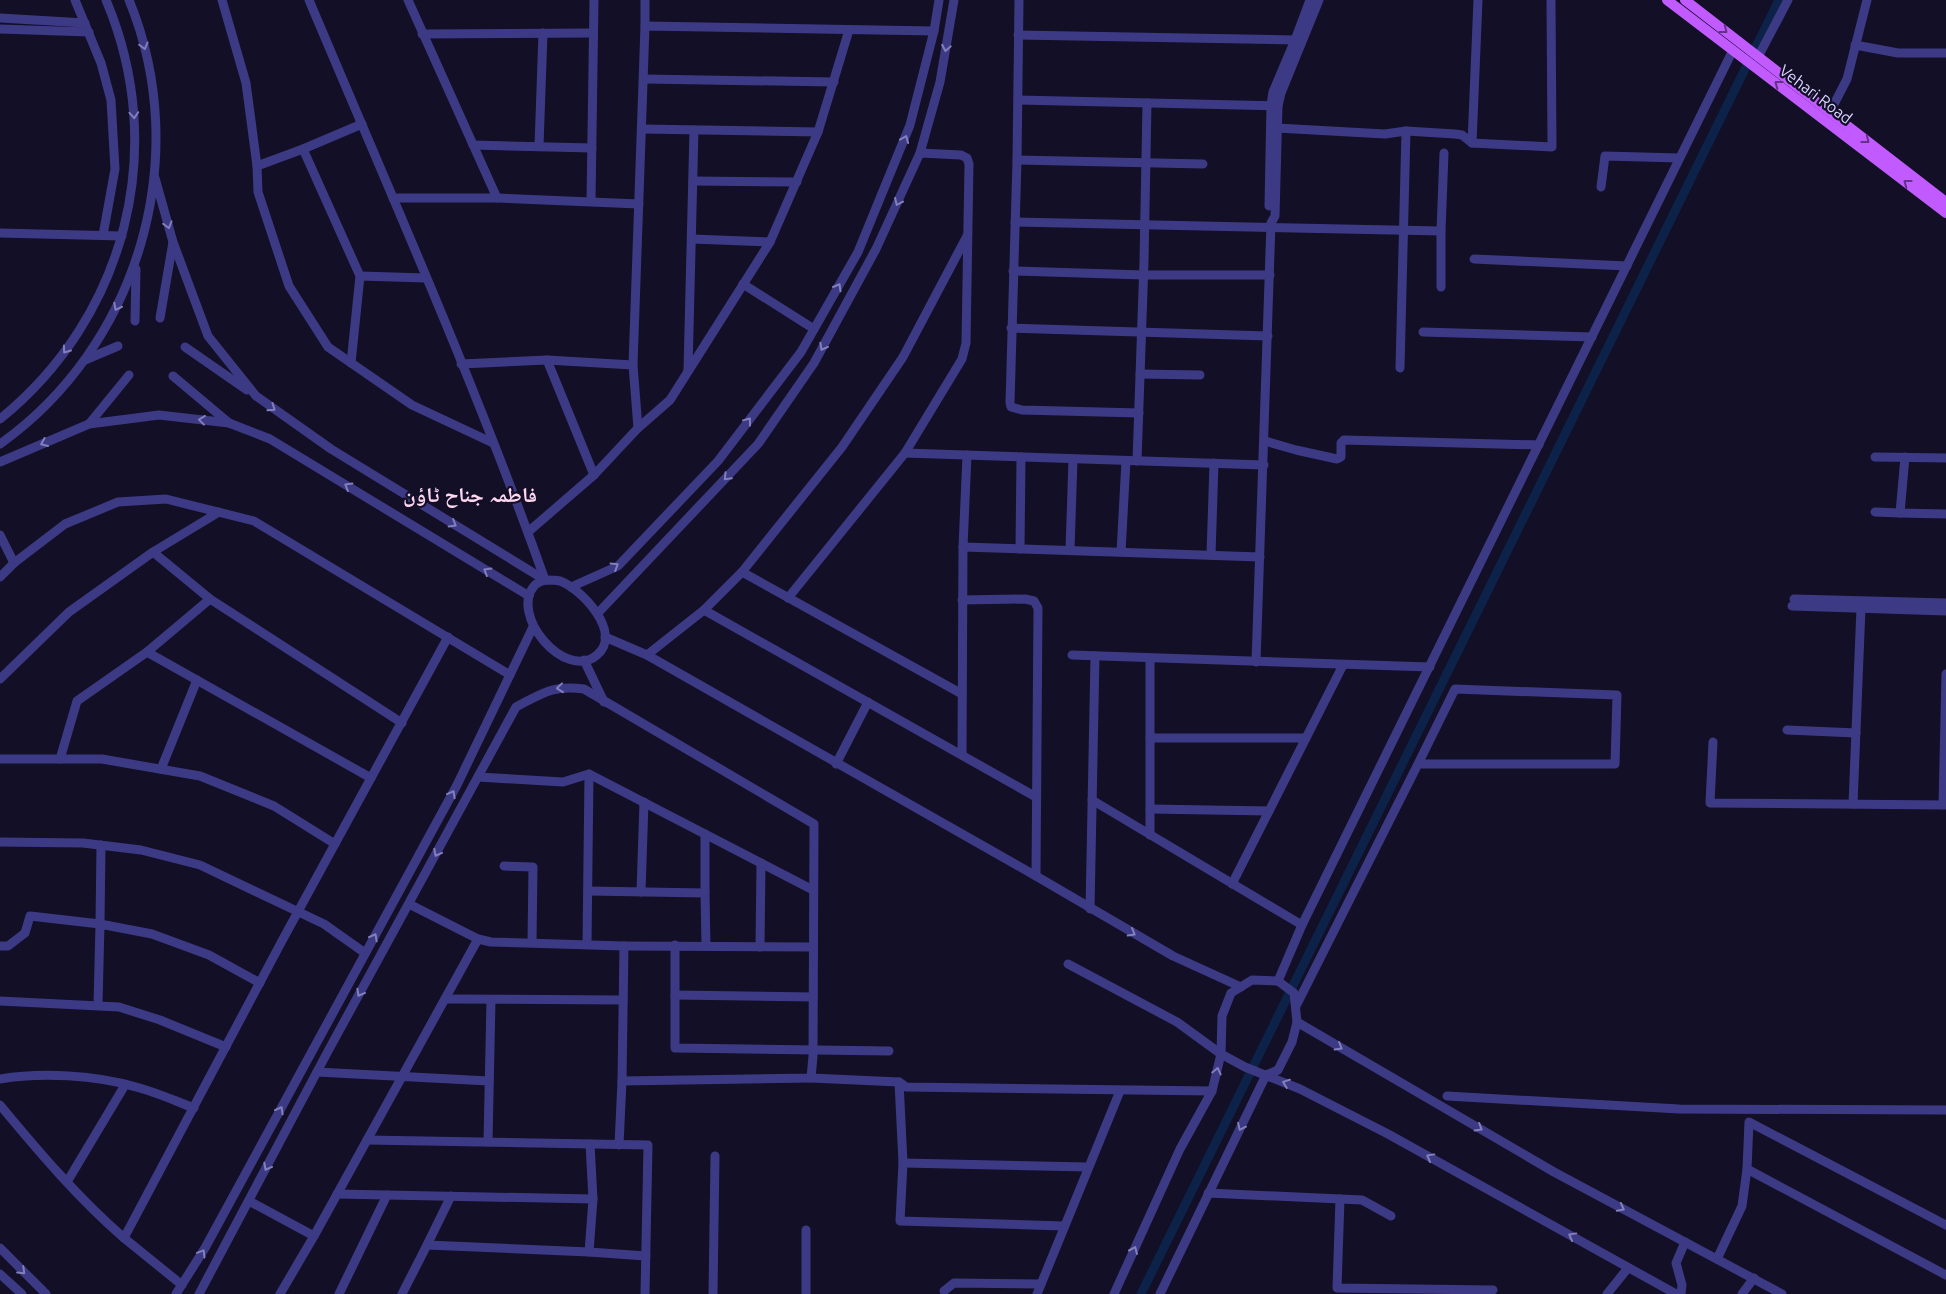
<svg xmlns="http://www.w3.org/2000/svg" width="1946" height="1294" font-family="Ubuntu,'Noto Naskh Arabic',sans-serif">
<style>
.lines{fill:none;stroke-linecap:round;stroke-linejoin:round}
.canal{stroke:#0c2248;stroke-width:9}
.minor{stroke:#3d3a85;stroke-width:9}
.major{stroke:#c25bff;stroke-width:10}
.oneway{stroke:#623188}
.oneway2{stroke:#837fbc}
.labels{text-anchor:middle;stroke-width:4.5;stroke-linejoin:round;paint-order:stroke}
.street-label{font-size:16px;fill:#d9d4ff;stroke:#130f26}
.district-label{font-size:21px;font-weight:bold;fill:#ffd6f0;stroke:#130f26}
</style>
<rect width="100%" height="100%" fill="#130f26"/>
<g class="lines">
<polyline class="canal" points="1141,1294 1779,0"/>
<g class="minor">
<polyline points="75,0 101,63 111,100 115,169 103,235"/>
<polyline points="222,0 246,83 257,166 258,192 289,286 328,347 412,405 493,443"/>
<path d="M309,0C390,192 475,383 545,580"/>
<polyline points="408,0 497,198"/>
<polyline points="1019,0 1017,160 1010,403 1011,407 1022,410 1139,413"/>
<polyline points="0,18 85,23"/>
<polyline points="645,26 645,0"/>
<polyline points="0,29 89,32"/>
<polyline points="422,34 593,33"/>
<polyline points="1018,35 1295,40"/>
<polyline points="1855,45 1898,53 1946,53"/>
<polyline points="1758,57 1788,0"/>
<polyline points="644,79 834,82"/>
<polyline points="1018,100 1278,106"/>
<polyline points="1830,112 1847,79 1867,0"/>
<polyline points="1277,128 1385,134 1406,131 1455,134 1462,135 1472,143 1552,147 1551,0"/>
<polyline points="642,129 818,132"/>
<polyline points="1472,143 1478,0"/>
<polyline points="473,145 592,148"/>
<polyline points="539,146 543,33"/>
<polyline points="303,149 360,276 351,363"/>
<polyline points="1017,160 1203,164"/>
<polyline points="257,166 303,149 362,124"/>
<polyline points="155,178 173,242 208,336 256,396 331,449 545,580"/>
<polyline points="693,181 797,182"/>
<polyline points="1601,187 1605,156 1679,158"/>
<polyline points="393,198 497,198 639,204"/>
<polyline points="591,201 594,0"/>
<polyline points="1269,206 1271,105 1273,92 1295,40 1310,0"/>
<polyline points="1015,222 1441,231"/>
<polyline points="0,233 122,236"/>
<polyline points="692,239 770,242"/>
<polyline points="1474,259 1627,266"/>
<polyline points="1013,271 1144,275 1270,275"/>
<polyline points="360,276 426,278"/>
<polyline points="743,284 814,329"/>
<polyline points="1441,287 1441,231 1444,153"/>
<polyline points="160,318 173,242"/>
<polyline points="135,321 136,269"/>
<polyline points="1011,328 1268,336"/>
<polyline points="1423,332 1592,337"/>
<polyline points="185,347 247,390"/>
<polyline points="85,360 118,346"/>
<polyline points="547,360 594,475"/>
<polyline points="461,364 547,360 633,365"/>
<polyline points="1400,368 1406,131"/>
<polyline points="688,370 694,130"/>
<polyline points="1140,374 1200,375"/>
<polyline points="173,376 229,423"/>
<path d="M0,419C126,317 169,149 106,0"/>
<polyline points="89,424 129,375"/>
<polyline points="638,428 670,400 770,242 818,132 849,30"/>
<polyline points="1265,441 1296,450 1337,459 1341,457 1341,443 1344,440 1539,445"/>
<path d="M0,444C138,346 194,158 129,0"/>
<polyline points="905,453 1264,465"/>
<polyline points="1875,457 1946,458"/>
<polyline points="1905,457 1900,513 1946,514"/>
<polyline points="1137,461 1144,262 1147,103"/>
<polyline points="0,462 89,424 159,415 229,423 270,439 529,596"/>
<polyline points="219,512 153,552 210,599 402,723"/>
<polyline points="1875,512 1900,513"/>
<polyline points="528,532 594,475 638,428 633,365 645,26 934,31"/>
<polyline points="0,535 14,563"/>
<polyline points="963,547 1260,557"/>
<polyline points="1020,549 1021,457"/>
<polyline points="1070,550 1073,459"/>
<polyline points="1121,552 1126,461"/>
<polyline points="1211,555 1214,463"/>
<polyline points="742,572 962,694"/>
<polyline points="0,577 14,563 65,524 118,502 166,499 254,521 510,675"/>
<path d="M545,580C549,580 555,580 560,581C582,589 623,633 597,655C565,682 508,614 535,585C537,583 542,581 545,580Z"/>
<polyline points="571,587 618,566 718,461 801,352 858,252 910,125 934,31 939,0"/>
<polyline points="788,598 905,453 962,359 966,343 969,164 967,158 961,155 920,153"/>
<polyline points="210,599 147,652 371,778"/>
<polyline points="1794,599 1946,603"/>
<polyline points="962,600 1025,599 1034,601 1038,608 1036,876"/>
<polyline points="1792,606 1946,611"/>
<polyline points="704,610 1036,797"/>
<polyline points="598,613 758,444 814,363 876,249 920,153 940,82 954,0"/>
<polyline points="605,637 647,655 1036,876 1173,956 1241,987"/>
<polyline points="647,655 704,610 742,572 842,447 903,357 967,236"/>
<polyline points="1072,655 1430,667"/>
<polyline points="584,660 604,702"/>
<polyline points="1256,662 1271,223 1275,216 1278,106 1281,93 1319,0"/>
<polyline points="0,679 69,612 153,552"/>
<polyline points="1787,730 1856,733"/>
<polyline points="1150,738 1306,738"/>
<polyline points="1713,742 1710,803 1946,805"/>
<polyline points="962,755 963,547 967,455"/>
<polyline points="0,759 102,759 200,776 274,806 335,844"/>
<polyline points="60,759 77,701 147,652"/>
<polyline points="836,764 868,702"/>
<polyline points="161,769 197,680"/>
<polyline points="478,777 563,782 589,774 813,890"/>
<polyline points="1092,800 1302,925"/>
<polyline points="1853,804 1861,608"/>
<polyline points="1943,805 1946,674"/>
<polyline points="1150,809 1269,811"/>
<polyline points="1150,835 1150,658"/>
<polyline points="0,842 83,843 141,850 200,865 324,924 365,953"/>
<polyline points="504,866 533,867 532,942"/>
<polyline points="1232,884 1343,665"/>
<polyline points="588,891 705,893 706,946"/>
<polyline points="641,892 644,802"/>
<polyline points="705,893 705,834"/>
<polyline points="1090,909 1095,656"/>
<polyline points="587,944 589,774"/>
<polyline points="675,945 675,1048 889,1051"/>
<polyline points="0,946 8,946 25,933 30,916 100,924 101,845"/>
<polyline points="624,946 813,947"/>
<polyline points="760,947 761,863"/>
<polyline points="1068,964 1177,1022 1221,1054 1245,1067 1300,1089 1388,1134 1676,1294"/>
<polyline points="1278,981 1302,925 1733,50"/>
<polyline points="675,995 813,997"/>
<polyline points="445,999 623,1000"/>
<polyline points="0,1001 119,1007 160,1020 226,1047"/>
<polyline points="98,1005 100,924 152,934 209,955 260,983"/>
<polyline points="1296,1006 1418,764 1615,764 1617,695 1455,689 1418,764"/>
<polyline points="1297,1022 1554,1172 1782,1294"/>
<polyline points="317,1072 489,1081"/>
<polyline points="811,1078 899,1082 906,1087 1212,1091"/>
<path d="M0,1079C41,1072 96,1075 136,1087C156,1092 175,1101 194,1108"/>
<polyline points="899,1082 903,1163 900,1221 1064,1226"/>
<polyline points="1447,1096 1679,1109 1946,1110"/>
<path d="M0,1105C39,1152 78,1198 124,1238L283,939L448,637"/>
<polyline points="367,1140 648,1145 645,1294"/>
<polyline points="488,1142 491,1000"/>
<polyline points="590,1144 593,1199"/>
<polyline points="619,1145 622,1081"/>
<polyline points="903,1163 1088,1167"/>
<polyline points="67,1182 125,1085"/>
<polyline points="1208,1193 1362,1200 1391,1216"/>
<polyline points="337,1194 593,1199 589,1252 427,1245 402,1294"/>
<polyline points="1340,1199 1337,1288 1493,1290"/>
<polyline points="249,1201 314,1236"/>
<polyline points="1946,1225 1749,1122 1747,1169 1946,1275"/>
<polyline points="806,1230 806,1294"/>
<polyline points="124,1238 182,1285"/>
<polyline points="427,1245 451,1196"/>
<polyline points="0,1248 46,1294"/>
<polyline points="589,1252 646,1256"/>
<polyline points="1717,1259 1742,1206 1747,1169"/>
<polyline points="0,1274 22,1294"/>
<polyline points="944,1291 954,1283 1041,1284"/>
<polyline points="176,1294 205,1248 457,785 533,627"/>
<path d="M199,1294L327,1053L516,707C543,693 552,685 584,689L814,824L813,1056L811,1078L622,1081L624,946L491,942L478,939L409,904"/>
<polyline points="280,1294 314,1236 478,939"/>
<polyline points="339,1294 387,1195"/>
<polyline points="713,1294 715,1156"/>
<polyline points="1037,1294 1120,1091"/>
<polyline points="1114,1294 1180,1149 1212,1091 1221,1054 1222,1016 1231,993 1252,980 1278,981 1294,993 1297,1022 1292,1042 1278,1070 1266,1075 1160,1294"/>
<polyline points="1607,1294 1628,1268"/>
<polyline points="1681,1294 1682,1285 1676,1263 1685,1242"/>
<polyline points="1742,1294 1754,1278"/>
</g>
<g class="major">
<polyline points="1667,0 1946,213"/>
<polyline points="1685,0 1946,202"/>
</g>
</g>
<defs><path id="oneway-chevron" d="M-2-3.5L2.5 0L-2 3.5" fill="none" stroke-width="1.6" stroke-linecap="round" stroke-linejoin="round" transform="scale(1.25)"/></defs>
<g class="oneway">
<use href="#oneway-chevron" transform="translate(1724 30) rotate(38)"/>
<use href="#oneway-chevron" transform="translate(1778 84) rotate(-143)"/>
<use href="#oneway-chevron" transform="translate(1866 140) rotate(38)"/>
<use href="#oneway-chevron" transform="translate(1907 183) rotate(-143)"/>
</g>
<g class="oneway2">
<use href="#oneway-chevron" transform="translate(144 46) rotate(75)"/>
<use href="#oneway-chevron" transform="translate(946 48) rotate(100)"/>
<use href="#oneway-chevron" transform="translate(134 115) rotate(86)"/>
<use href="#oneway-chevron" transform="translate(905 139) rotate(-68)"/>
<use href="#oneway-chevron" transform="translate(898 202) rotate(115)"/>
<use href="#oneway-chevron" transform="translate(168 225) rotate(74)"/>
<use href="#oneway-chevron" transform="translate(838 287) rotate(-60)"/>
<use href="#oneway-chevron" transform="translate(117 307) rotate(117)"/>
<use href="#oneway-chevron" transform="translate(823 347) rotate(119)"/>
<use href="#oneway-chevron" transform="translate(66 350) rotate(126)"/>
<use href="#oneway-chevron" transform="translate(272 408) rotate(35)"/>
<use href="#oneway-chevron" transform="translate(202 420) rotate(-173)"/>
<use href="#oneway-chevron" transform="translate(748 421) rotate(-53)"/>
<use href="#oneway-chevron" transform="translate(44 443) rotate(157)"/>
<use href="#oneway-chevron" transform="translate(727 477) rotate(134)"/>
<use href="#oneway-chevron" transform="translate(348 486) rotate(-149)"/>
<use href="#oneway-chevron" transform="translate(453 524) rotate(31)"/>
<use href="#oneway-chevron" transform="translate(615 566) rotate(-32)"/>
<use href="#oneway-chevron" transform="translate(487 571) rotate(-149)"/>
<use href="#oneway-chevron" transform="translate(560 688) rotate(174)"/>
<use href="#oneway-chevron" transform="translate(452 794) rotate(-61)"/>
<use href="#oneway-chevron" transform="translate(437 853) rotate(118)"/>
<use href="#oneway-chevron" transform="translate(1132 933) rotate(30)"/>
<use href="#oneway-chevron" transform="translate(374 937) rotate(-61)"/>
<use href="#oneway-chevron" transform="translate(360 993) rotate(119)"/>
<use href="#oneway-chevron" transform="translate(1339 1047) rotate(30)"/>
<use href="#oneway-chevron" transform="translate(1217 1071) rotate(-77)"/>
<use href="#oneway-chevron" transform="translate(1286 1083) rotate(-159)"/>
<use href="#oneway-chevron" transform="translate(280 1110) rotate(-61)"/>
<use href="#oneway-chevron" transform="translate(1241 1127) rotate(116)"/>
<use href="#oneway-chevron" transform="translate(1479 1128) rotate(31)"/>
<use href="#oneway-chevron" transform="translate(1430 1157) rotate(-151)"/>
<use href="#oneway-chevron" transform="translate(267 1167) rotate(118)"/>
<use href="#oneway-chevron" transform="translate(1621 1208) rotate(28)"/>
<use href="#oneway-chevron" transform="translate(1572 1236) rotate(-151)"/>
<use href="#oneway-chevron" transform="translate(1134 1250) rotate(-66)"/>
<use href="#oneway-chevron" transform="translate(202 1253) rotate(-59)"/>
<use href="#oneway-chevron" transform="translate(22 1271) rotate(44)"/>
</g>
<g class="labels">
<g class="street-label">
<text transform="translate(1816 94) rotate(37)" y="6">Vehari Road</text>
</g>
<g class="district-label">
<text x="470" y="502">فاطمہ جناح ٹاؤن</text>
</g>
</g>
</svg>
